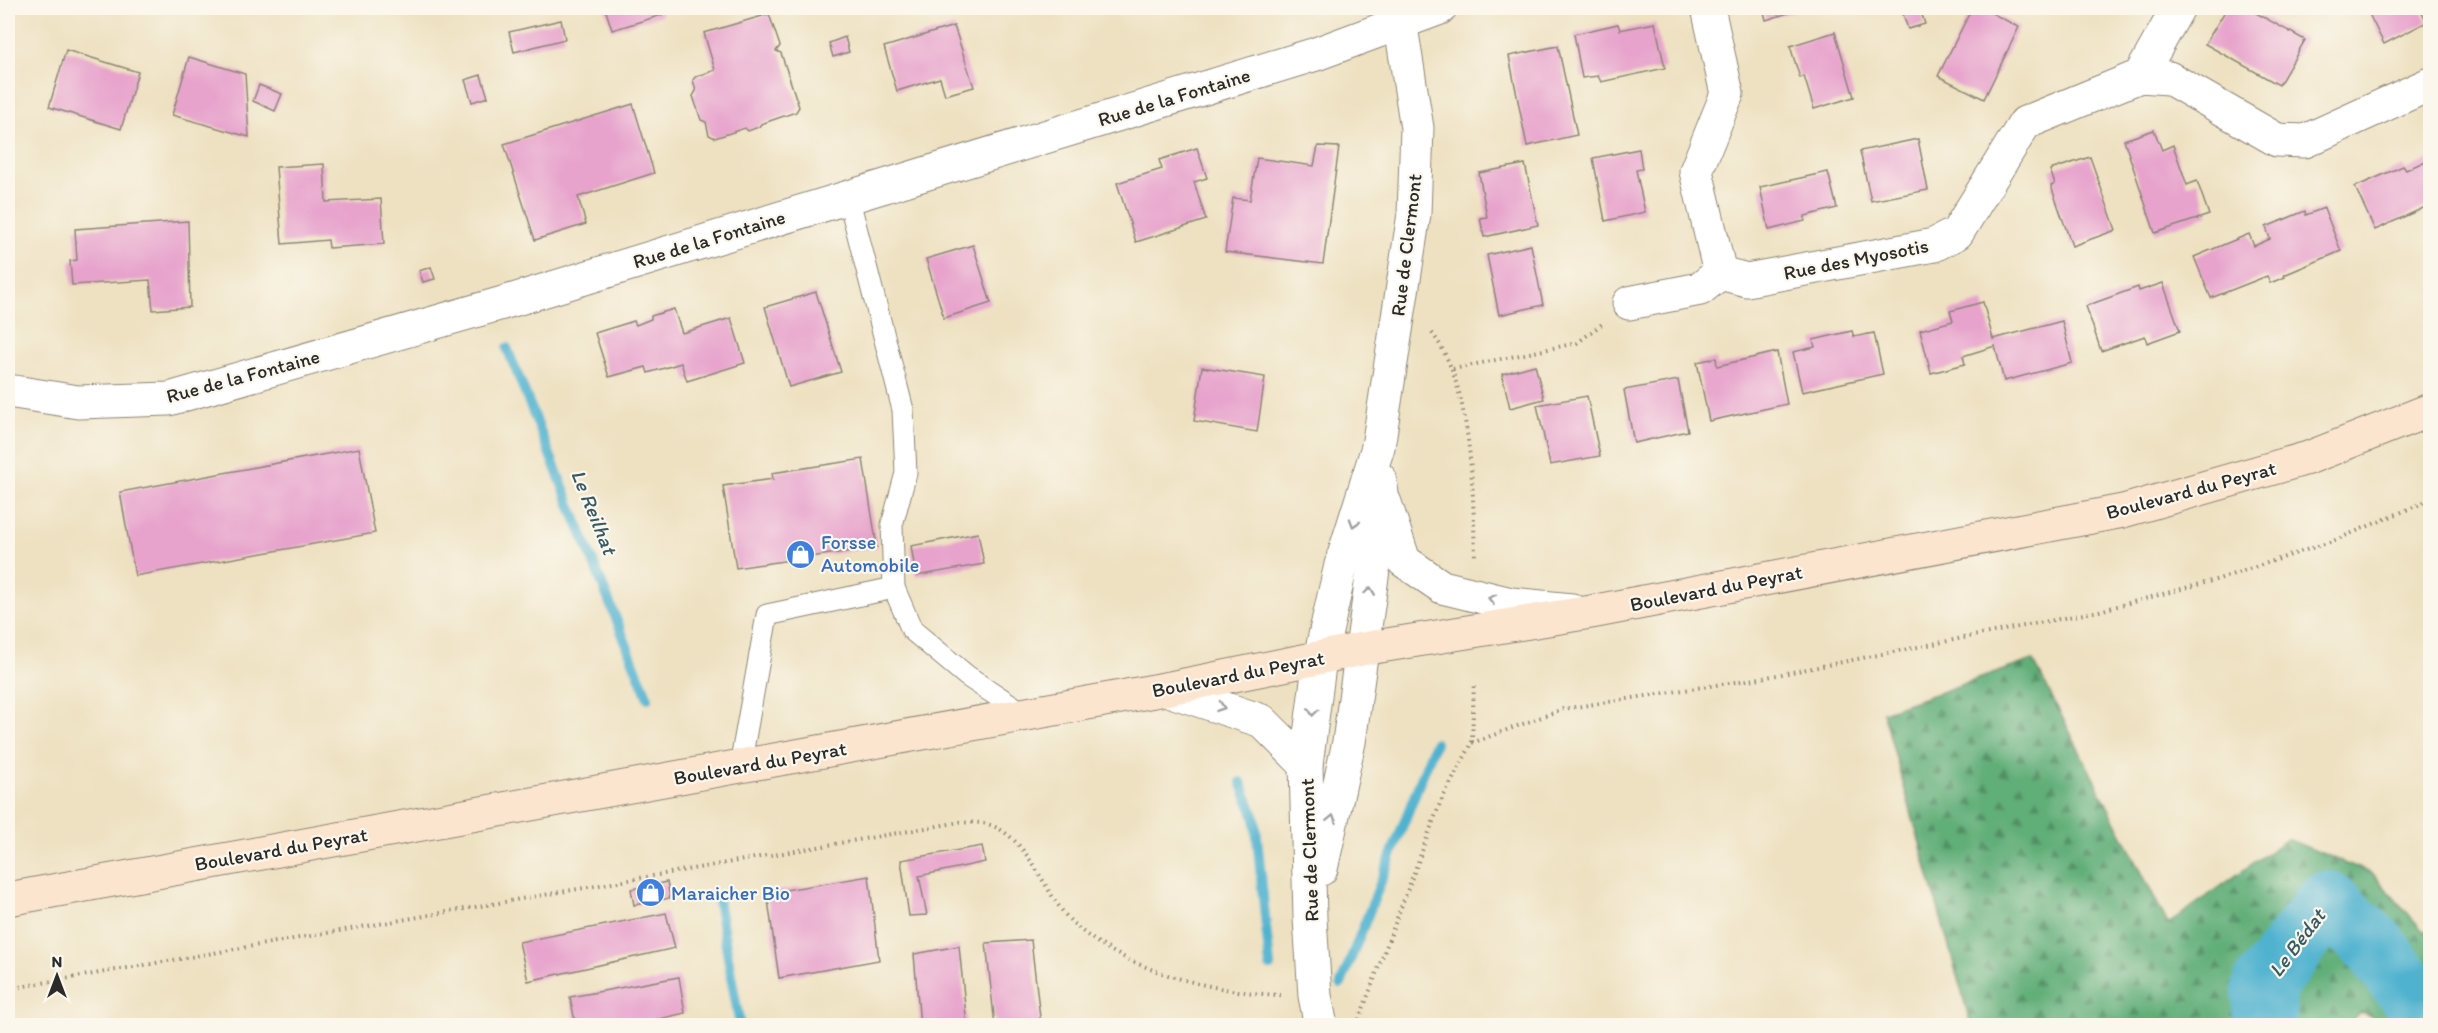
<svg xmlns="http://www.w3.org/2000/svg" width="2438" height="1033" font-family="Itim,sans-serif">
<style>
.forest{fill:url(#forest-firs);stroke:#466c52;stroke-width:1.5}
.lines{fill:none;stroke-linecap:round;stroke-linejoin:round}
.stream{stroke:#50b2cf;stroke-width:10}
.river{stroke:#50b2cf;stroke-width:64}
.building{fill:#e7a3cc}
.lane-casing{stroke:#8c8676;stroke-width:23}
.street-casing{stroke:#8c8676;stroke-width:35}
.secondary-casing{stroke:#8c8676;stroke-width:35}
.path{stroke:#8c8676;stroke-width:4;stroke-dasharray:1.5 4.5;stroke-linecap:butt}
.lane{stroke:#fff;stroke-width:21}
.street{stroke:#fff;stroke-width:33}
.secondary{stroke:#fce5cf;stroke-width:33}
.oneway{stroke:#a0a0a0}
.labels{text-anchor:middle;stroke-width:4.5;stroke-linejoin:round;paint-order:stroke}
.street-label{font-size:20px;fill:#2b2b2b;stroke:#fbf7ec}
.shop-label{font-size:20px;fill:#366cbe;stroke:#fbf7ec;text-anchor:start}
.water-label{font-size:21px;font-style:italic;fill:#385a64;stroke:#fbf7ec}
</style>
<defs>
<pattern id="forest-firs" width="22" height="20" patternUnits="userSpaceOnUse" patternTransform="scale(1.5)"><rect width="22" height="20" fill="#61ae78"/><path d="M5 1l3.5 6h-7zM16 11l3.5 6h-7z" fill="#508e63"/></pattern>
</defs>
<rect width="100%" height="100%" fill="#fbf7ec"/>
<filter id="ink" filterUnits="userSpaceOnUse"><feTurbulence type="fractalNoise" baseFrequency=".0167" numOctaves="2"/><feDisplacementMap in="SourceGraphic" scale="12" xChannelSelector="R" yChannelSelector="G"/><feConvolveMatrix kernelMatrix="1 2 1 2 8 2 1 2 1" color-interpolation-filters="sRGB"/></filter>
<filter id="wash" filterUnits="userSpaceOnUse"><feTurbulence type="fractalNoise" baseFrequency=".008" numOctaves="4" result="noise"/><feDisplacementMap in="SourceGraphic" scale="24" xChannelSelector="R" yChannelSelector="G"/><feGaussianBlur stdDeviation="1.35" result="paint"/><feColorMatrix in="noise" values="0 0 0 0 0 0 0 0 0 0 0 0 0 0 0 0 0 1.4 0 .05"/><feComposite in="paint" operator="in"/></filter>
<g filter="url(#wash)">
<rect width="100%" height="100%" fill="#eee1c1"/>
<polygon class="forest" points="2033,660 2168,924 2287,839 2373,874 2424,932 2430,928 2430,1025 2393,1025 2360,1012 2348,1026 1971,1025 1883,712"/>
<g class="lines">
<g class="stream">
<polyline points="507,348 648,698"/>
<polyline points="1241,782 1255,818 1270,966"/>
<polyline points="718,900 740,1026"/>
<polyline points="1341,984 1435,743"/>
<polyline points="1284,1022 1285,1026"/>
</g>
<polyline class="river" points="2265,1026 2264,986 2327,903 2375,946 2418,1004 2430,995"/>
</g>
<g id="blocks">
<g class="building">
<polygon points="605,8 660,8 662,15 612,30"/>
<polygon points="1763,8 1804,8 1766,20"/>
<polygon points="1972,8 1982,8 2019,27 1984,99 1938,76"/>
<polygon points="2227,8 2247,8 2305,40 2279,85 2205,44"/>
<polygon points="2372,8 2426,8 2421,10 2427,22 2384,44 2367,10"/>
<polygon points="1920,9 1925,24 1908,29 1903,14"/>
<polygon points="769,14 780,46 776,51 781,53 799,107 796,112 761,124 759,127 748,131 745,128 715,138 709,135 706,122 701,120 693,96 696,91 693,80 695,77 715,70 704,33"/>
<polygon points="561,20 565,39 514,52 509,32"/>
<polygon points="1655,23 1665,68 1601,82 1598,76 1582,78 1574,34 1618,24 1620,30"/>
<polygon points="954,26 974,87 945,95 940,78 897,91 884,47"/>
<polygon points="1835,32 1854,97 1814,109 1804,76 1800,78 1790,46"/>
<polygon points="845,37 849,52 833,57 829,43"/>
<polygon points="1558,46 1577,135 1527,146 1509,56"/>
<polygon points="66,50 138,72 121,129 49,107"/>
<polygon points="189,57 245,74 249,137 172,115"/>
<polygon points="481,75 488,97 472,102 465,80"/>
<polygon points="259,85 282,94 275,111 253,101"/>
<polygon points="633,104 654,173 578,197 586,224 535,240 504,144"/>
<polygon points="2154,130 2162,150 2173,145 2187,185 2197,181 2209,215 2155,233 2124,140"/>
<polygon points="1918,139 1928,190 1871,201 1860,151"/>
<polygon points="1318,146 1339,147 1323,264 1225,252 1233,198 1250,200 1257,158 1314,166"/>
<polygon points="1197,148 1207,178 1194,182 1206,220 1136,242 1117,183 1162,169 1159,160"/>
<polygon points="1639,149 1642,169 1636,170 1645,212 1605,221 1593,158"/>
<polygon points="2090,157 2116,230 2072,246 2051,186 2055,184 2050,170"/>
<polygon points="2430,159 2430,205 2375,230 2355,187 2403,166 2406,170"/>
<polygon points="324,164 326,202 381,199 384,244 329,248 328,240 282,244 276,167"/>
<polygon points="1525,164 1538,225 1484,237 1480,218 1487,217 1479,173"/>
<polygon points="1828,172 1837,208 1805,216 1805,221 1769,230 1760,187"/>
<polygon points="2324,208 2341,251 2284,275 2285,277 2270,283 2267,276 2211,298 2194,257 2249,234 2254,246 2270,239 2266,227 2305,211 2306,215"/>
<polygon points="188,221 190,307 153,310 150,280 72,285 70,261 77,260 75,229"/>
<polygon points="973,245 991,303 944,318 926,259"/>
<polygon points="1531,245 1543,305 1499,315 1487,255"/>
<polygon points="431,267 435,279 423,282 419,271"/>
<polygon points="2163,283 2180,331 2147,343 2145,336 2101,351 2086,306 2138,287 2139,291"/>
<polygon points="816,292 841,372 789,387 765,307"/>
<polygon points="1983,302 1993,339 2062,321 2072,363 2004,381 1995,346 1963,356 1965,364 1931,373 1920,330 1953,321 1950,311"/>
<polygon points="674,309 682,333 731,318 745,363 687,381 681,363 648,373 646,367 609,377 595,333 634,321 636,325 651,319 651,316"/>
<polygon points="1852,331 1854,337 1874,333 1883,374 1802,392 1793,352 1815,347 1813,340"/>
<polygon points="1777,352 1787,404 1709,421 1697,362 1716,358 1717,366"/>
<polygon points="1535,365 1544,399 1510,408 1502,374"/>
<polygon points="1202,367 1265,377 1257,432 1194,421"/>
<polygon points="1678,380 1688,431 1634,443 1624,390"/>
<polygon points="1587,396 1600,456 1550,465 1537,405"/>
<polygon points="359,448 375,533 135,576 120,492"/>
<polygon points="863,459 877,547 736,568 723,486 773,479 772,473"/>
<polygon points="978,533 984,564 916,576 911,546"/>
<polygon points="982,846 985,862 919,876 927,915 909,916 901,860"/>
<polygon points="869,876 879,960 779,978 767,893"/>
<polygon points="667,882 670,898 634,905 631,889"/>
<polygon points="666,913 675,948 528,981 519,942"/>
<polygon points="1031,940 1041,1026 995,1026 986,943"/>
<polygon points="959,946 967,1026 920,1026 914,954"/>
<polygon points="679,977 685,1013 630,1026 576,1026 570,997"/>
</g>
</g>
</g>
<g filter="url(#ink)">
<use href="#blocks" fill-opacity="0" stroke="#8c8676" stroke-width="1.5"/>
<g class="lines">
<defs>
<g id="lane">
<polyline points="848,196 903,410 906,473 892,525 894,588 912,630 967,676 1026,715"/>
<polyline points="740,766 767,615 894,588"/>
</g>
<g id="street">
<polyline points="1708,8 1727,94 1696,171 1720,273 1747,280 1934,245 1957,233 2025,123 2140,76 2169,78 2277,140 2305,141 2430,84"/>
<polyline points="2140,76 2178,8"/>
<polyline points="1629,303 1700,289 1720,273"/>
<polyline points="8,391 78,402 169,399 513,300 1316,54 1440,8"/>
<polyline points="1385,503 1404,561 1442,587 1511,604 1572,610"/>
<polyline points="1165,689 1262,721 1306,765"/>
<polyline points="1321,869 1349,742 1372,577 1382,494 1380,479"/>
<polyline points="1321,1026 1315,996 1310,918 1306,765 1320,658 1341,565 1378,447 1414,214 1417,128 1398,8"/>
</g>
<polyline id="secondary" points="8,899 1165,689 1362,649 1591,612 2123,511 2308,458 2430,410"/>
</defs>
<use href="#lane" class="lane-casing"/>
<use href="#street" class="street-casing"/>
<use href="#secondary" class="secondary-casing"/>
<g class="path">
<path d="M1432,333C1473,386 1473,493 1475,558"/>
<polyline points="1453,369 1577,343 1602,324"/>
<polyline points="1472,743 1563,709 1767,677 2099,611 2219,579 2333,541 2430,500"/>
<path d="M8,989L960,822C968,823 979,822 987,824C1030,836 1044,896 1073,923C1122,970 1215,993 1282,995"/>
<polyline points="1357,1025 1440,803 1472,743 1474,682"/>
</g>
<use href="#lane" class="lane"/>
<use href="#street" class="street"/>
<use href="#secondary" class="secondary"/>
</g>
<defs><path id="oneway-chevron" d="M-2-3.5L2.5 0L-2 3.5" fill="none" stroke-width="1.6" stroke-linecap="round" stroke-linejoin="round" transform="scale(1.5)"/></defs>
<g class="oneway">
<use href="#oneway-chevron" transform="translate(1354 523) rotate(107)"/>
<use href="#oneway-chevron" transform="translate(1370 591) rotate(-82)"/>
<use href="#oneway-chevron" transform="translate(1492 599) rotate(-166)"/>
<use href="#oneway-chevron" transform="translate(1221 707) rotate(19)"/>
<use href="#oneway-chevron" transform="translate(1313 712) rotate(97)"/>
<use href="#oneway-chevron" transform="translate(1332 819) rotate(-78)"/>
</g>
</g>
<defs>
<symbol id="shop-disc" viewBox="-11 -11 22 22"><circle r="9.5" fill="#3f7fe0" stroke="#fbf7ec"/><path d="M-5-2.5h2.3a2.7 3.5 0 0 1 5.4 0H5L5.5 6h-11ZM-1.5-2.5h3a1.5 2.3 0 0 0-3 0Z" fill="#fff"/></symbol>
</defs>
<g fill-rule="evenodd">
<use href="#shop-disc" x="784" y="538" width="33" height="33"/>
<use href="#shop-disc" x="634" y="876" width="33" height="33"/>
</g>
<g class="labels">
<g class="street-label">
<text transform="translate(1174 97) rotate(-17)" y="7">Rue de la Fontaine</text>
<text transform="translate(709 239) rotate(-17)" y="7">Rue de la Fontaine</text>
<text transform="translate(1406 245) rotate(-83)" y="7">Rue de Clermont</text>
<text transform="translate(1856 259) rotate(-11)" y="7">Rue des Myosotis</text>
<text transform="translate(243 376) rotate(-15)" y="7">Rue de la Fontaine</text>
<text transform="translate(2191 490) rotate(-15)" y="7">Boulevard du Peyrat</text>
<text transform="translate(1716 588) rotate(-11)" y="7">Boulevard du Peyrat</text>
<text transform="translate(1238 674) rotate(-11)" y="7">Boulevard du Peyrat</text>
<text transform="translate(760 763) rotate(-10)" y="7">Boulevard du Peyrat</text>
<text transform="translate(281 849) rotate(-10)" y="7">Boulevard du Peyrat</text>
<text transform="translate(1309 850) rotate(-92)" y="7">Rue de Clermont</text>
</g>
<g class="shop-label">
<text x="821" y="549">Forsse<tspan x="821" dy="23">Automobile</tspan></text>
<text x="671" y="900">Maraicher Bio</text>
</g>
<g class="water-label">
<text transform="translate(594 512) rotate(68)" y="7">Le Reilhat</text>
<text transform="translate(2297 943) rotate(-53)" y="7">Le Bédat</text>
</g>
</g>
<rect width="2438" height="1033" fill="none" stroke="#fbf7ec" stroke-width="30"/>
<g transform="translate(57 976)" stroke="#fbf7ec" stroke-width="4.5" paint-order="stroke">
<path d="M0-4.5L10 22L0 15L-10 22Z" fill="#2b2b2b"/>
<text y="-9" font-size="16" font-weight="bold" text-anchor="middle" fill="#2b2b2b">N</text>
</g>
</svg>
